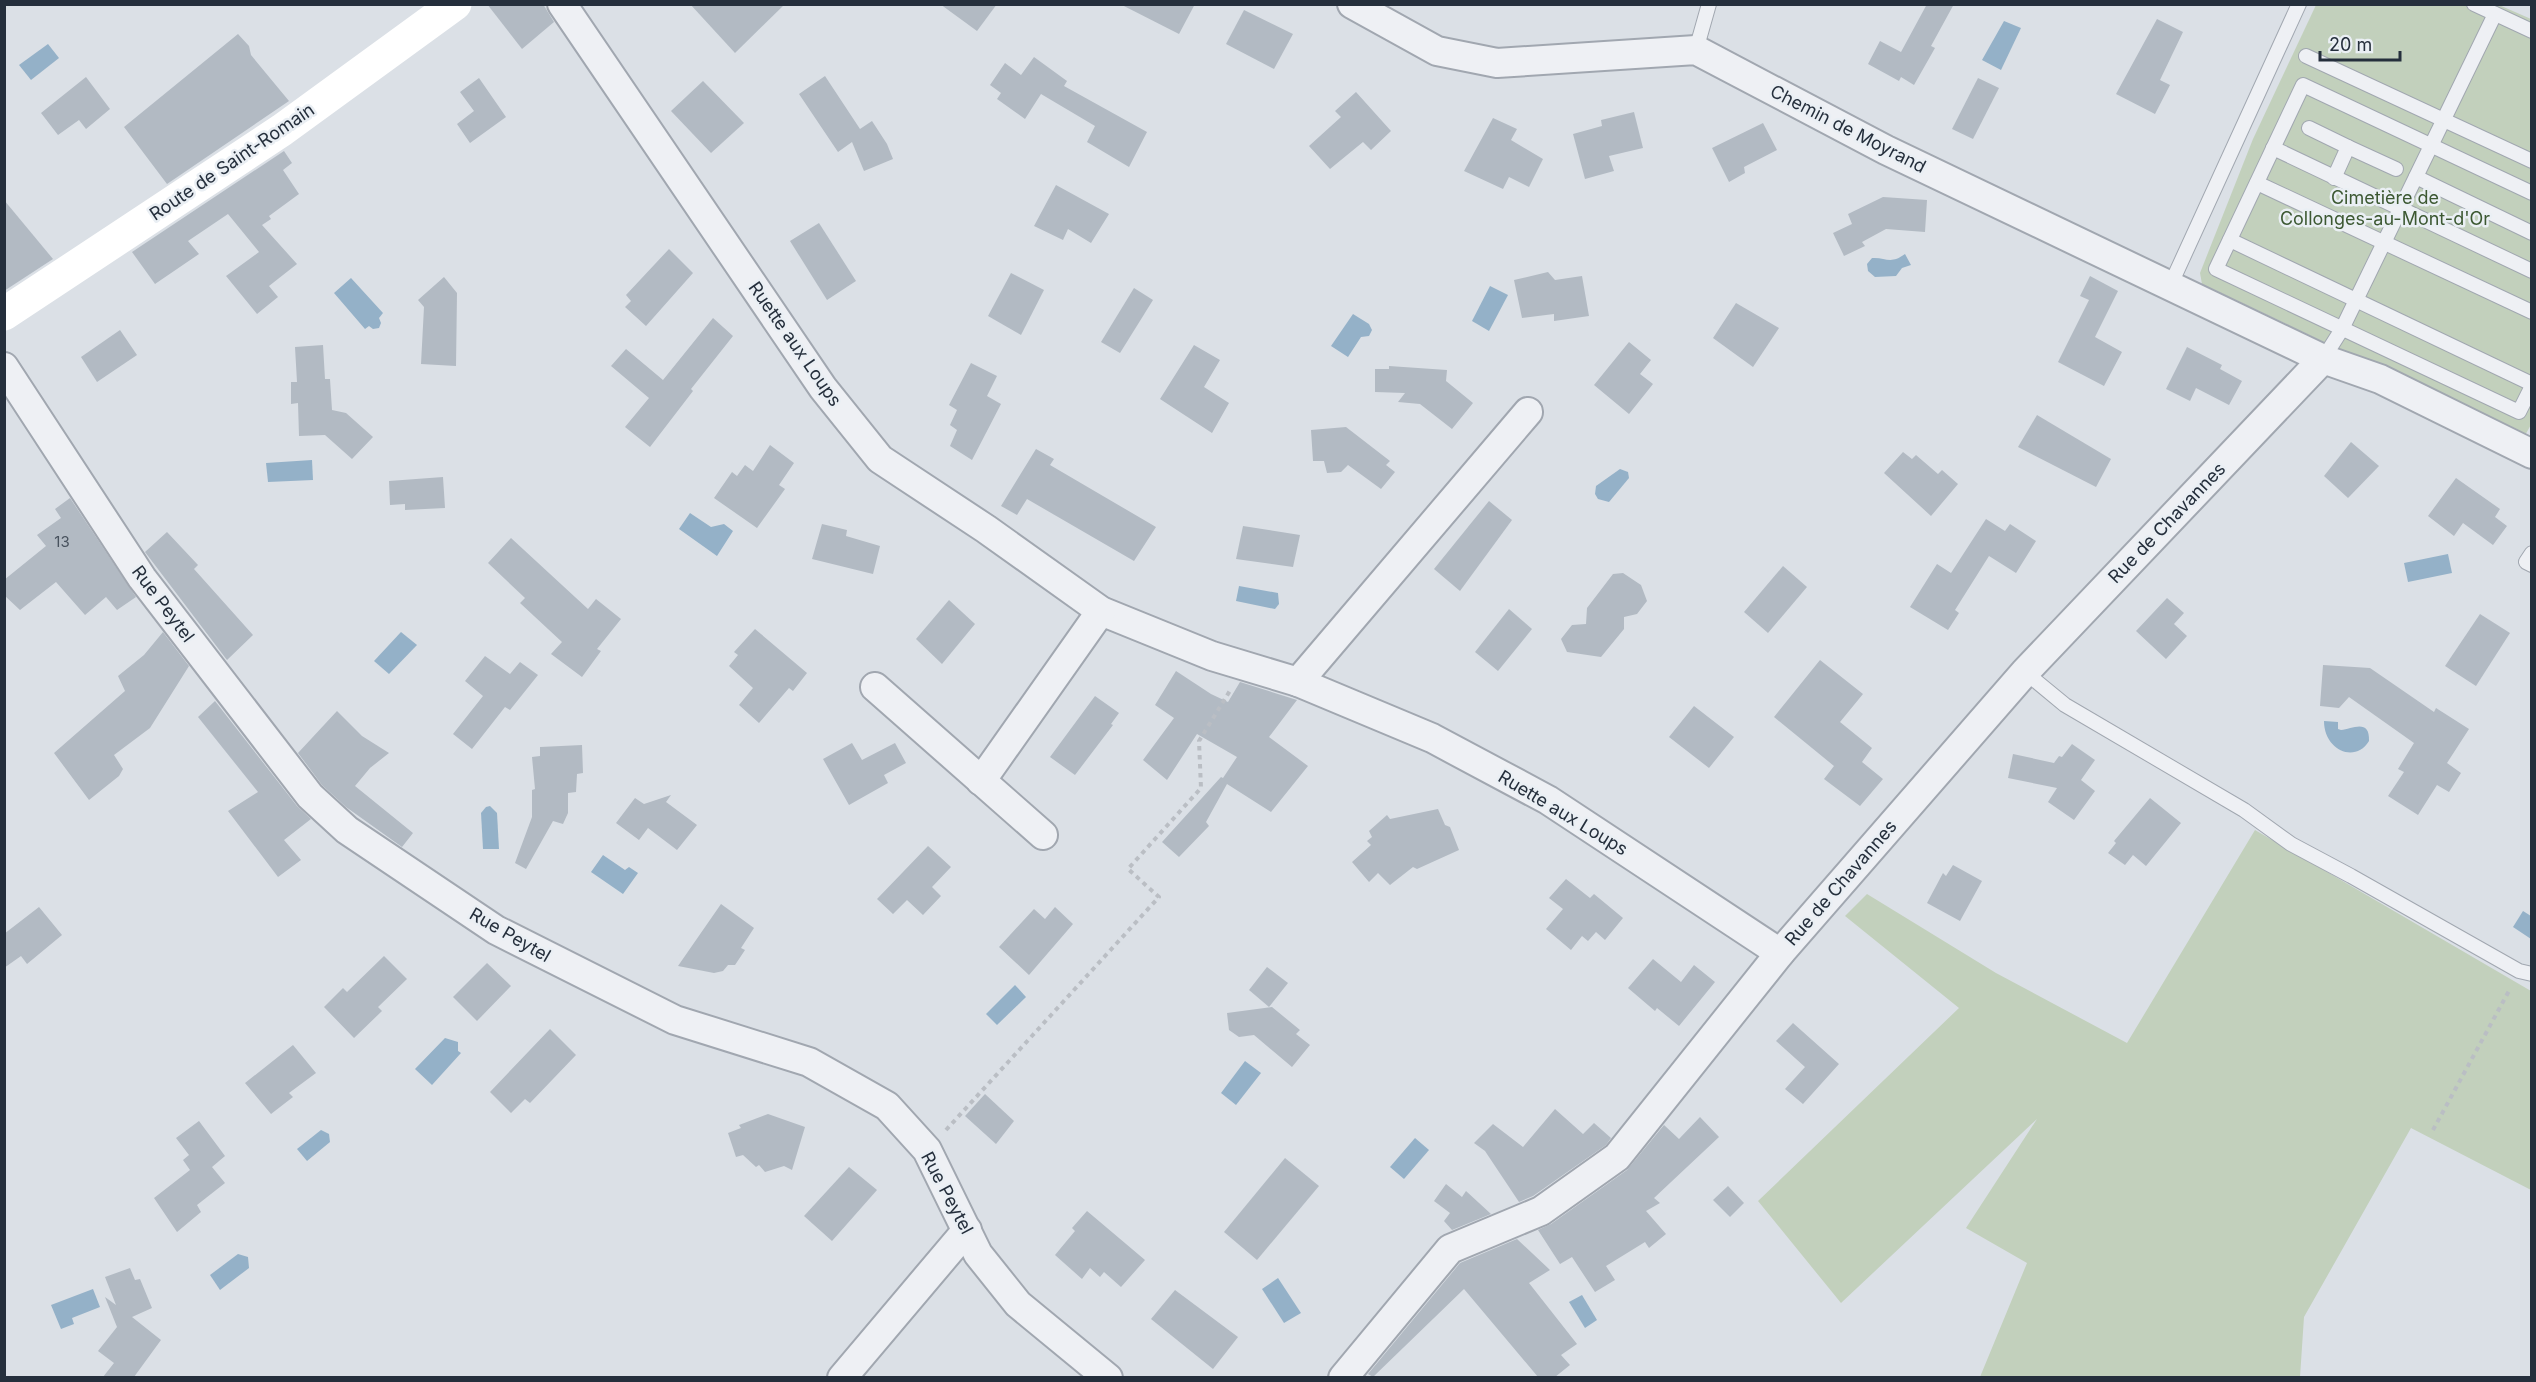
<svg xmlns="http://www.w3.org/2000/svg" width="2536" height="1382" font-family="Inter,sans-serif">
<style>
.green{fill:#c2d0bc}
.water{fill:#94b1c8}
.building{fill:#b2bac3}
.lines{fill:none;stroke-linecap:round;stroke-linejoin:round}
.service-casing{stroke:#a1a7b0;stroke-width:16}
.minor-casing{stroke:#a1a7b0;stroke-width:32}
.path{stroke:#babec4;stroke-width:4;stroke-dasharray:4.5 4.5;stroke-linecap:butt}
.service{stroke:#eef0f4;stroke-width:14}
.minor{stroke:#eef0f4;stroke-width:28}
.secondary{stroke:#fff;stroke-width:33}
.labels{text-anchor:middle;stroke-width:5;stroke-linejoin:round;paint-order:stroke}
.number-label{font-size:15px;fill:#48525e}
.street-label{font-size:18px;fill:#252f3c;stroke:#eaeff4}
.park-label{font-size:18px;fill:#3c5832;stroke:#eaeff4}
</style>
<rect width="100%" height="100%" fill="#dbe0e6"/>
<g class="green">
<polygon points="2316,5 2499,5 2531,19 2532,423 2524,437 2202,284 2200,273 2253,139"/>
<polygon points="2255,830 2531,991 2531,1190 2411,1128 2304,1317 2300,1377 1980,1377 2027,1263 1966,1228 2037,1119 1841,1303 1758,1201 1959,1008 1845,916 1867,894 1996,973 2127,1043"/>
</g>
<g class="water">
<polygon points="2004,21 2021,28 2001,70 1982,60"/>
<polygon points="48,44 59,58 31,80 19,65"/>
<path d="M1905,254L1911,265L1902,268L1896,276L1875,277L1868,271L1867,264L1872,258C1886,257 1890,265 1905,254Z"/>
<polygon points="351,278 383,313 379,318 381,323 379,328 373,329 369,326 365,329 334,293"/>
<polygon points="1490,286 1508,295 1489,331 1472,321"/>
<polygon points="1353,314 1369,324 1372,330 1369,336 1361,337 1348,357 1331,346"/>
<polygon points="312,460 313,480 268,482 266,463"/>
<polygon points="1620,469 1628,472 1629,478 1609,502 1598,499 1595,494 1596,486"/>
<polygon points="690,513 711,527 724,524 733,531 717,556 679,529"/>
<polygon points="2448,554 2452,573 2408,582 2404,563"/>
<polygon points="1239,586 1278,593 1279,604 1275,609 1236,601"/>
<polygon points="401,632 417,645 389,674 374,661"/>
<path d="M2324,721L2338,722V729L2341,730C2352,729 2370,718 2369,741C2355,764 2324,750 2324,721Z"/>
<polygon points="490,806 497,813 499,849 483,849 481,813 486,807"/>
<polygon points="603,855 625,870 629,867 638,873 623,894 591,872"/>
<polygon points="2523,911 2531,916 2531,939 2513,927"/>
<polygon points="1015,985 1026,997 997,1025 986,1014"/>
<polygon points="445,1038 458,1042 458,1051 461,1053 432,1085 415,1069"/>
<polygon points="1245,1061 1261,1073 1236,1105 1221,1093"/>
<polygon points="321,1130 329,1134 330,1142 307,1161 297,1149"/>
<polygon points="1415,1138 1429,1150 1404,1179 1390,1167"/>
<polygon points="238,1254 248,1257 249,1268 220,1290 210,1275"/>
<polygon points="1278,1278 1301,1313 1284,1323 1262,1289"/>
<polygon points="93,1289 100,1307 72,1318 74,1324 61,1329 51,1305"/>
<polygon points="1582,1295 1597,1320 1585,1328 1569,1302"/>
</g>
<g class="building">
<polygon points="487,4 543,4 554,22 522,49"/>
<polygon points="690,4 785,4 735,53"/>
<polygon points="940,4 997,4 977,31"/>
<polygon points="1120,4 1195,4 1179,34"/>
<polygon points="1927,4 1954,4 1931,46 1935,48 1914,85 1901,77 1899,81 1868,64 1880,41 1901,52"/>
<polygon points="1244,10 1293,34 1274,69 1226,44"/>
<polygon points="2157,19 2183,32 2160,80 2170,85 2155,114 2116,94"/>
<polygon points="238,34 249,46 251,55 289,101 167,184 124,127"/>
<polygon points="1034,57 1067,81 1064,86 1147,132 1129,167 1087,142 1095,126 1041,94 1025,119 997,99 1001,93 990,85 1005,63 1021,75"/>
<polygon points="825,76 860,129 872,121 887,144 893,159 864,171 852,142 838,152 799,94"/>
<polygon points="86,77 110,109 86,129 79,120 58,135 41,113"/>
<polygon points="479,78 506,117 470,143 457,124 474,111 460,92"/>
<polygon points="1978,78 1999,88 1973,139 1952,129"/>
<polygon points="703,81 744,123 711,153 671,111"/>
<polygon points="1356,92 1391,131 1371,150 1363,142 1330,169 1309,146 1341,117 1335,111"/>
<polygon points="1634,112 1643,148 1609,156 1614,171 1585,179 1573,134 1602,126 1601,120"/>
<polygon points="1493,118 1517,129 1511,140 1543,159 1529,187 1509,177 1503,189 1464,171"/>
<polygon points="1763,123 1777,150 1744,167 1745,173 1729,182 1712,148"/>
<polygon points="284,151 292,163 283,170 299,194 269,216 271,219 262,225 297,264 269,286 278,297 257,314 226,276 259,252 228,214 188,241 199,254 155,284 132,252"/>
<polygon points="1056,185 1109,214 1091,243 1068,229 1063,240 1034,226"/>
<polygon points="1883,197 1927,200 1925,232 1886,229 1862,242 1865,246 1844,256 1833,233 1852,224 1848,214"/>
<polygon points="4,200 53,259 4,291"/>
<polygon points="819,223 856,281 827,300 790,241"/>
<polygon points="669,249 693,273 646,326 625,307 631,301 626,295"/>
<polygon points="1548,272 1555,280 1582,276 1589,316 1554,321 1554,314 1522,318 1514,280"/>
<polygon points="1011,273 1044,290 1021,335 988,316"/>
<polygon points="2090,276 2118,291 2095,337 2122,352 2104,386 2058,362 2089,300 2080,296"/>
<polygon points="444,277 457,293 456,366 421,364 424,307 418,300"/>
<polygon points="1134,288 1153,300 1120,353 1101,342"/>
<polygon points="1736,303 1779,328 1753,367 1713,338"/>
<polygon points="713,318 733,336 691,389 693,391 650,447 625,427 649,398 611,366 626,349 663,380"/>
<polygon points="120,330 137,355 97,382 81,357"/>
<polygon points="1629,342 1651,360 1640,374 1653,384 1629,414 1594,385"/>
<polygon points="323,345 325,379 330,379 332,410 346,413 373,437 352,459 325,435 299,436 298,403 291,404 291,382 297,382 295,347"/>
<polygon points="1194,345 1220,360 1204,387 1229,403 1212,433 1160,399"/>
<polygon points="2187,347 2222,365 2220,369 2242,381 2229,405 2196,388 2190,401 2166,389"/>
<polygon points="971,363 997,376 987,396 1001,404 972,460 950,446 957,430 950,425 957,410 949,405"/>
<polygon points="1389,366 1447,370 1446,381 1473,403 1452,429 1420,404 1398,402 1405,393 1375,392 1375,369 1389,369"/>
<polygon points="2037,415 2111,459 2096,487 2018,447"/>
<polygon points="1346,427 1390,461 1386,465 1395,472 1381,489 1348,465 1341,472 1327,473 1324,461 1313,461 1311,430"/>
<polygon points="2351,442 2379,466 2348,498 2324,476"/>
<polygon points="770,445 794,463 779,485 785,489 757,528 714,498 732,472 737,476 745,465 753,471"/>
<polygon points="1036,449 1054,459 1050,465 1156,527 1134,561 1027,499 1017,515 1001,506"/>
<polygon points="1903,452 1912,459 1916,455 1938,474 1942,470 1958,484 1931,516 1884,473"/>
<polygon points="443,477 445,508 405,510 405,504 390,505 389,481"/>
<polygon points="2456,478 2500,509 2495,517 2507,526 2493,545 2463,523 2454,536 2428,516"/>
<polygon points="70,498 136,597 117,610 106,597 85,615 56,582 20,610 4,595 4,580 46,546 37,535 61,518 55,509"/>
<polygon points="1489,501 1512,520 1460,591 1434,569"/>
<polygon points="1986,519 2005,531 2010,524 2036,541 2016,573 1989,556 1955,610 1959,613 1948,630 1910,607 1937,564 1951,573"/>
<polygon points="822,524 847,530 846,536 880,546 873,574 812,559"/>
<polygon points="1243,526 1300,535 1293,567 1236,559"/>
<polygon points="167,532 198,565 194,569 253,635 227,660 145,552"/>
<polygon points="511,538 588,609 596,599 621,619 597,649 601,651 582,677 551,654 562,642 520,603 525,598 488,563"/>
<polygon points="1783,566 1807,587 1768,633 1744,612"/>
<polygon points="1623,573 1641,585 1647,601 1637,614 1624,617 1624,629 1601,657 1567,652 1561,639 1572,625 1586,624 1587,608 1613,574"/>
<polygon points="2167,598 2184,613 2174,624 2187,636 2166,659 2136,631"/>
<polygon points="949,600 975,624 942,664 916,639"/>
<polygon points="1509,609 1532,629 1498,671 1475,652"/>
<polygon points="2480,614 2510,633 2476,686 2445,666"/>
<polygon points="755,629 807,673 793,691 789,688 759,723 739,705 753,688 729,666 738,655 734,652"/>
<polygon points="163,632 189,666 150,728 114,755 123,769 119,776 89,800 54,753 125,691 118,676 144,655"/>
<polygon points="485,656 510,674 520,662 538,675 510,710 505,707 472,749 453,734 483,696 465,681"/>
<polygon points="1820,660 1863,694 1840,722 1872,748 1862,762 1883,779 1860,806 1824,779 1834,766 1774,717"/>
<polygon points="2323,665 2370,668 2434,712 2436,708 2469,729 2447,763 2461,773 2449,792 2437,785 2418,815 2388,796 2404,772 2398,769 2414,743 2349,697 2339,708 2320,706"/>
<polygon points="1176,671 1211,694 1228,702 1240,682 1297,700 1269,737 1308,766 1271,812 1227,784 1206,822 1209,826 1179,857 1162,842 1221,777 1223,778 1237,757 1197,734 1167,780 1143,760 1174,718 1155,705"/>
<polygon points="1095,696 1119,713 1111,724 1113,725 1075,775 1050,757"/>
<polygon points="215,701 297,806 311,819 284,840 301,860 278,877 228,811 258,792 198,717"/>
<polygon points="1694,706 1734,737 1709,768 1669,737"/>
<polygon points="337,711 362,736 389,753 370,768 355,786 413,833 402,847 346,807 322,785 298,753"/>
<polygon points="852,743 862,760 895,743 906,763 884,775 888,783 849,805 823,759"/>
<polygon points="2072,744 2095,760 2081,780 2095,791 2074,820 2048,802 2057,788 2008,778 2013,754 2054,763 2059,756 2062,757"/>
<polygon points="582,745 583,773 577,774 576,792 568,793 568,813 563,824 553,821 526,869 515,863 532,817 532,790 535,789 532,757 540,756 540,747"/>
<polygon points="671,795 666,802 697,825 677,850 648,828 639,840 616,823 635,798 644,804"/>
<polygon points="2150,798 2181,823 2146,866 2133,855 2125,865 2108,853 2116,843 2114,841"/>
<polygon points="1438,809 1445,825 1450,827 1459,850 1417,869 1413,867 1390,885 1378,873 1369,882 1352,862 1371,845 1367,841 1372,837 1369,831 1387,815 1390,819"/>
<polygon points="928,846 951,867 932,887 941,896 923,915 907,900 893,914 877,899"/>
<polygon points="1953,865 1982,881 1960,921 1927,903 1943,873 1946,876"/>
<polygon points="1566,879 1590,898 1594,894 1623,918 1605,940 1596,932 1588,941 1582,936 1571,950 1546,929 1563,909 1549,898"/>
<polygon points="721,904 754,928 741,948 745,950 735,965 728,965 723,971 714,973 678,966"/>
<polygon points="39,907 62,935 27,964 21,956 4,968 4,934"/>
<polygon points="1055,907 1073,924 1029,975 999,947 1034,909 1045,919"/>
<polygon points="384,956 407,979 378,1007 382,1011 354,1038 324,1007 343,988 347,992"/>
<polygon points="1653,959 1681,982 1694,965 1715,982 1679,1026 1657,1008 1655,1011 1628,988"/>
<polygon points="487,963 511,986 477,1021 453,997"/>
<polygon points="1267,967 1288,983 1269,1007 1249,990"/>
<polygon points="1272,1007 1300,1030 1296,1034 1310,1045 1292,1067 1254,1035 1239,1037 1229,1030 1227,1013"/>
<polygon points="1793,1023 1839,1064 1803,1104 1785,1089 1805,1067 1776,1041"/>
<polygon points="550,1029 576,1055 530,1103 525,1099 511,1113 490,1092"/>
<polygon points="293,1045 316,1073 289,1093 293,1097 271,1114 245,1083"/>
<polygon points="985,1094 1014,1121 996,1144 965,1116"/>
<polygon points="1555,1109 1583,1134 1594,1123 1611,1138 1606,1145 1533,1196 1519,1202 1485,1151 1474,1143 1493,1124 1523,1147"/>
<polygon points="768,1114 805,1127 792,1170 784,1166 765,1172 759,1165 756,1167 743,1155 736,1157 728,1133 741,1128 739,1125"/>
<polygon points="1700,1117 1719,1137 1654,1198 1660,1203 1646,1211 1666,1234 1649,1248 1645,1242 1606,1266 1615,1280 1595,1292 1572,1257 1560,1264 1538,1230 1551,1224 1627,1170 1664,1125 1679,1139"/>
<polygon points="199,1121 225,1156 212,1167 225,1183 197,1205 201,1212 177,1232 154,1198 190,1170 183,1160 189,1155 176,1138"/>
<polygon points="1285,1158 1319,1186 1257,1260 1224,1232"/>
<polygon points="849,1167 877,1190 832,1241 804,1216"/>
<polygon points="1446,1184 1462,1197 1466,1191 1491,1214 1452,1230 1444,1221 1450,1213 1434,1201"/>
<polygon points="1728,1186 1744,1203 1730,1217 1713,1200"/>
<polygon points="1087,1211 1145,1260 1121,1287 1104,1272 1100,1277 1090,1268 1082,1279 1055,1255 1075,1231 1072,1228"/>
<polygon points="1517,1239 1550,1270 1529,1283 1577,1344 1561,1355 1570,1365 1555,1377 1538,1377 1464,1289 1373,1377 1368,1374 1460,1263"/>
<polygon points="130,1268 135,1280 140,1279 152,1308 132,1317 161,1340 134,1377 103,1377 114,1363 98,1351 117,1327 105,1297 116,1305 105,1277"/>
<polygon points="1175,1290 1238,1337 1213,1369 1151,1319"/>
</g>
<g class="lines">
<defs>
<g id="service">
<polyline points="2474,4 2532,31"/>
<polyline points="1696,50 1709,4"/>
<polyline points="2306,56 2532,161"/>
<polyline points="2309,128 2348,147 2334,178"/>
<polyline points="2348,147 2396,169"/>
<polyline points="2273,148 2532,271"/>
<polyline points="2416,177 2532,233"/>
<polyline points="2257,183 2532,312"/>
<polyline points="2532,193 2303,85 2216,269 2519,412 2532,386"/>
<polyline points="2230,240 2532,384"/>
<polyline points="2170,286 2299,4"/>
<polyline points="2323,359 2342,329 2495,14"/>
<polyline points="2532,553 2526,562 2532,565"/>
<polyline points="2025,672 2065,705 2244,810 2291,844 2351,876 2519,971 2532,974"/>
</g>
<g id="minor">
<polyline points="562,4 823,388 880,459 986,529 1101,611 1212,656 1298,682 1432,738 1548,800 1780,953"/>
<polyline points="1352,4 1437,51 1497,63 1696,50 1886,150 2323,359 2380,379 2532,454"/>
<polyline points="4,367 142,578 310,796 347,830 496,930 675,1020 809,1062 887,1106 927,1150 978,1254 1018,1304 1108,1378"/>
<polyline points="1298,682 1528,412"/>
<polyline points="875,687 1043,835"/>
<polyline points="981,781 1101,611"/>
<polyline points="842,1378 967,1230"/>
<polyline points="1343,1378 1450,1249 1541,1211 1617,1157 1780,953 2025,672 2323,359"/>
</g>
</defs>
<use href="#service" class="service-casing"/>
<use href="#minor" class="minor-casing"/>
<g class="path">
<polyline points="946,1130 1159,897 1128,869 1201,788 1199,741 1231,689"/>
<polyline points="2433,1130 2510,989"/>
</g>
<use href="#service" class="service"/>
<use href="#minor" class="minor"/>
<polyline class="secondary" points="4,314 282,130 455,4"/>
</g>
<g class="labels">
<g class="number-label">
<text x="62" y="547">13</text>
</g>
<g class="street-label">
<text transform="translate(1848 129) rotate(27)" y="6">Chemin de Moyrand</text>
<text transform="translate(232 162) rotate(-34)" y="6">Route de Saint-Romain</text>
<text transform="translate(795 344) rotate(55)" y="6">Ruette aux Loups</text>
<text transform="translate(2167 523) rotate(-46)" y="6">Rue de Chavannes</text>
<text transform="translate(163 604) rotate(53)" y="6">Rue Peytel</text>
<text transform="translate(1563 813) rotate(31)" y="6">Ruette aux Loups</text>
<text transform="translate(1841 883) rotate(-49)" y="6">Rue de Chavannes</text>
<text transform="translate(510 935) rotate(30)" y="6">Rue Peytel</text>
<text transform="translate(947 1193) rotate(62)" y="6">Rue Peytel</text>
</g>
<g class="park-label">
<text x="2385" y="204">Cimetière de<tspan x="2385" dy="21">Collonges-au-Mont-d'Or</tspan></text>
</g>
</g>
<rect width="2536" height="1382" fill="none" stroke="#252f3c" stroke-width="12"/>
<path d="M2320 51v9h80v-9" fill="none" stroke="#252f3c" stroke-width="3"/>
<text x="2329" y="51" font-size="18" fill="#252f3c" stroke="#eaeff4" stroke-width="4.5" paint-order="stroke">20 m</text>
</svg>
